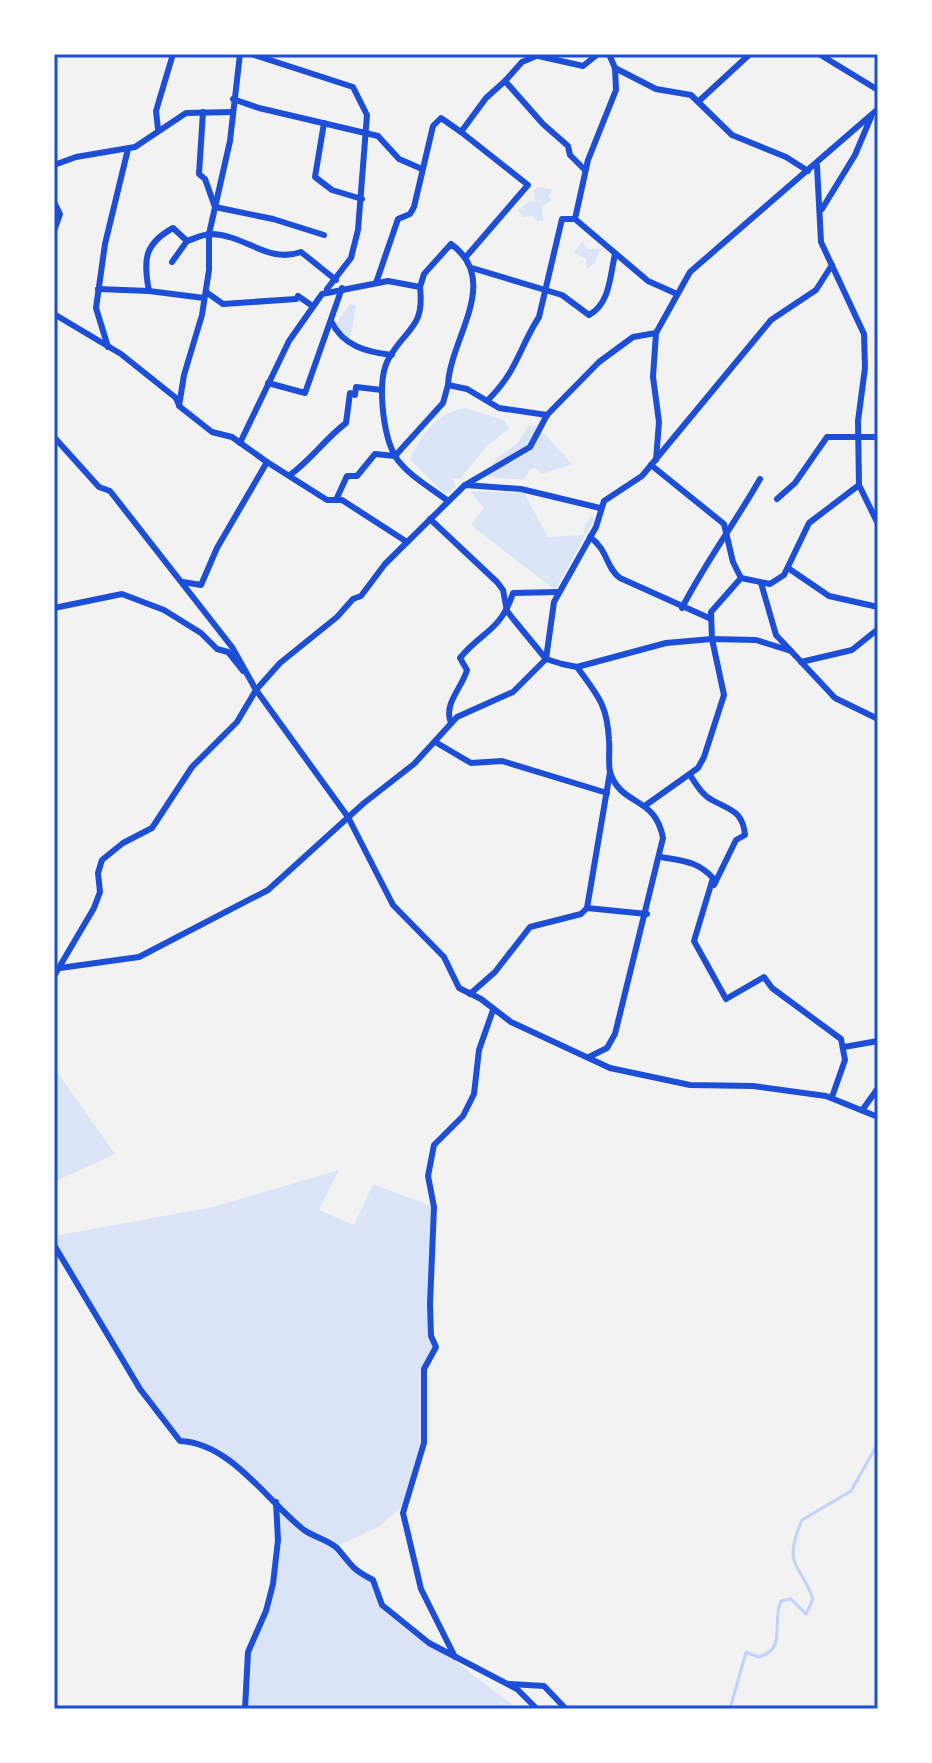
<svg xmlns="http://www.w3.org/2000/svg" width="932" height="1763" font-family="'PT Serif',serif">
<style>
.green{fill:#dbe4f7}
.lines{fill:none;stroke-linecap:round;stroke-linejoin:round}
.stream{stroke:#bfd3fe;stroke-width:3}
.minor{stroke:#1d4ed8;stroke-width:6}
.neatline{fill:none;stroke:#1d4ed8;stroke-width:3}
</style>
<rect width="100%" height="100%" fill="#f2f2f2"/>
<g class="green">
<polygon points="537,187 552,189 548,196 552,200 542,206 543,221 537,221 533,216 523,217 518,210 530,201 536,202 533,191"/>
<polygon points="582,241 587,249 601,249 594,264 587,269 586,259 574,253"/>
<polygon points="350,304 356,306 350,339 335,325"/>
<path d="M465,408L504,420L509,428L486,447L460,479L452,478L456,487L445,494L410,459C422,434 436,413 465,408Z"/>
<polygon points="536,425 572,464 542,474 535,468 530,469 524,480 483,476 497,458 518,443 528,426"/>
<polygon points="470,491 524,493 548,537 585,535 583,527 593,514 593,522 555,590 471,525 484,508"/>
<polygon points="54,1068 115,1154 54,1182"/>
<path d="M339,1170L319,1210L354,1225L373,1184L434,1207L431,1336L436,1347L424,1369V1443L404,1505L380,1526L336,1547L349,1567L373,1580L382,1605L518,1709H245L248,1652L269,1600L277,1547L276,1502C252,1477 216,1442 180,1441L140,1389L54,1245V1236L213,1207Z"/>
</g>
<g class="lines">
<path class="stream" d="M730,1709L746,1652L758,1657C788,1650 771,1622 781,1601L791,1599L806,1614L813,1599C800,1562 782,1567 802,1520L851,1491L878,1443"/>
<g class="minor">
<polyline points="251,54 353,87 367,115 358,230 351,258 327,289"/>
<polyline points="609,54 615,68 616,90 588,160 575,219 648,281 677,294"/>
<polyline points="819,54 878,90"/>
<polyline points="534,55 583,66 598,54"/>
<polyline points="534,57 522,62 505,81 543,124 568,146 570,155 585,170"/>
<polyline points="615,68 656,89 691,95 732,135 786,157 808,171"/>
<polyline points="233,99 259,108 378,136 399,159 422,169"/>
<polyline points="699,101 750,54"/>
<polyline points="203,112 199,174 205,179 215,207 273,219 324,235"/>
<polyline points="324,123 315,177 332,190 362,199"/>
<polyline points="158,129 156,111 173,54"/>
<polyline points="461,132 528,185 465,258"/>
<polyline points="54,165 76,157 135,147 186,113 233,112"/>
<polyline points="817,166 821,242 864,334 865,368 858,421 859,485 878,524"/>
<polyline points="54,202 60,214 54,231"/>
<polyline points="822,209 855,155 871,117"/>
<polyline points="172,262 187,241"/>
<path d="M472,268L562,295L589,315C610,304 610,276 615,254"/>
<polyline points="376,283 398,219 410,214 414,207 433,126 441,118 461,132 486,98 505,81"/>
<path d="M420,287C425,328 406,328 389,358C376,380 383,434 395,456C406,474 431,488 448,501"/>
<polyline points="98,289 149,291 204,298"/>
<path d="M149,291C143,260 144,244 173,228L187,241C194,239 203,234 211,234C246,235 268,264 301,252L336,280"/>
<polyline points="206,292 223,304 296,299 298,296 311,305"/>
<polyline points="54,314 121,354 176,398 179,405"/>
<path d="M331,321C343,346 366,352 392,355"/>
<polyline points="108,347 96,308 105,244 128,149"/>
<polyline points="268,383 305,393 342,288"/>
<path d="M488,400C518,370 519,348 539,317L562,219H575"/>
<polyline points="54,437 99,487 110,491 232,647 256,690 348,817 393,905 444,957 459,988 481,999 511,1022 610,1068 690,1085 753,1086 826,1096 878,1117"/>
<path d="M240,443L289,341L322,294L388,281L420,287L424,274L451,244C502,281 450,338 448,385"/>
<polyline points="656,460 659,422 653,377 656,333"/>
<polyline points="267,462 327,500 342,500 407,542"/>
<polyline points="651,465 724,524 733,562 741,578"/>
<path d="M290,475C312,459 325,439 346,423L350,393L355,395L356,387L382,390"/>
<polyline points="465,485 521,489 600,508"/>
<polyline points="777,499 795,483 827,437 878,437"/>
<polyline points="336,500 347,476 357,476 375,454 395,456 443,403 448,385 467,389 499,408 547,415"/>
<polyline points="430,519 497,582 503,590 507,611 514,620 546,659 562,664 577,667 666,643 712,639 711,612 741,578"/>
<path d="M590,537C608,550 606,568 620,578L709,618"/>
<polyline points="788,568 829,596 878,607"/>
<polyline points="741,578 770,584 784,575 809,523 859,485"/>
<polyline points="183,582 201,585 217,548 267,462 232,437 212,432 179,406 184,375 202,315 209,270 209,234 230,141 240,54"/>
<polyline points="761,583 776,635 835,698 878,719"/>
<polyline points="54,608 122,594 164,610 201,633 217,649 228,652 243,671"/>
<path d="M682,608C705,563 735,523 760,479"/>
<polyline points="801,662 852,650 878,629"/>
<path d="M577,667C598,696 607,704 609,740C610,750 608,763 610,772C621,807 655,795 663,838L615,1034L607,1048L589,1057"/>
<path d="M451,723C443,704 462,688 467,670L460,658C481,632 501,631 513,593L558,592"/>
<polyline points="437,743 471,763 502,761 607,793"/>
<path d="M690,775C696,784 702,795 712,800C730,810 743,811 745,835L736,840L714,885"/>
<polyline points="646,805 698,768 704,757 724,695 712,639 756,640 791,651"/>
<path d="M661,857C683,861 697,861 713,878L694,941L726,999L764,977L772,988L841,1039L845,1060L832,1097"/>
<polyline points="587,908 647,914"/>
<polyline points="60,968 139,957 268,890 364,803 414,764 457,717 513,692 546,659 554,602 596,527 604,501 642,476 771,320 816,290 832,265"/>
<polyline points="54,976 94,908 100,892 98,873 102,860 123,843 152,828 192,767 237,722 256,690 280,663 337,617 353,599 361,596 385,564 465,485 530,447 547,415 599,362 633,337 656,333 690,272 878,109"/>
<polyline points="470,994 495,972 530,927 581,914 587,908 610,772"/>
<polyline points="844,1047 878,1041"/>
<polyline points="863,1109 878,1088"/>
<path d="M54,1245L140,1389L180,1441C231,1443 267,1501 304,1530C314,1537 328,1540 337,1548C353,1566 350,1568 373,1580L382,1605L429,1643L517,1689L537,1709"/>
<polyline points="455,1657 421,1589 403,1513 424,1443 424,1369 436,1347 431,1336 430,1304 434,1207 428,1176 434,1145 463,1116 474,1094 479,1050 493,1010"/>
<polyline points="510,1684 544,1686 566,1709"/>
<polyline points="245,1709 248,1652 266,1611 273,1584 278,1540 276,1502"/>
</g>
</g>
<rect width="932" height="1763" fill="none" stroke="#ffffff" stroke-width="112"/>
<rect x="56" y="56" width="820" height="1651" class="neatline"/>
</svg>
